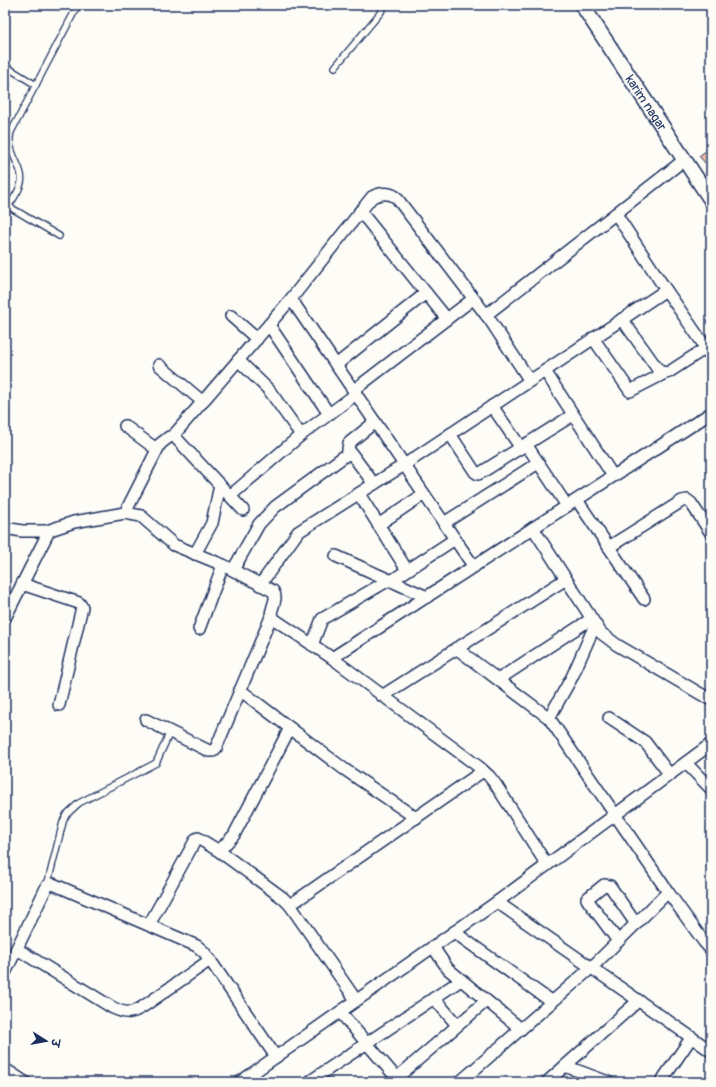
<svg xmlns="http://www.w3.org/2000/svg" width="716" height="1087" font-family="Pangolin,'Playpen Sans Deva',sans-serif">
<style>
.building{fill:#ecb89e;stroke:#1b2f5e}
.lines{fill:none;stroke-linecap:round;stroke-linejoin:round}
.service-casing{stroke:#1b2f5e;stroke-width:8}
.minor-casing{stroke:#1b2f5e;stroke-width:14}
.tertiary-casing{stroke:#1b2f5e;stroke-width:17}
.service{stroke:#fdfcf7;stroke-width:5.5}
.minor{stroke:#fdfcf7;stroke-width:11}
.tertiary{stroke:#fdfcf7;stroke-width:14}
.labels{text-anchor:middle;stroke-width:3;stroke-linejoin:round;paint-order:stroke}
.street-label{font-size:13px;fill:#1b2f5e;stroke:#fdfcf7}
</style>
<rect width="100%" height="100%" fill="#fdfcf7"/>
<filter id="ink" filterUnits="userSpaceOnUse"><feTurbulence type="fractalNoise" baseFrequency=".025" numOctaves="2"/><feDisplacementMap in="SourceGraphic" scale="8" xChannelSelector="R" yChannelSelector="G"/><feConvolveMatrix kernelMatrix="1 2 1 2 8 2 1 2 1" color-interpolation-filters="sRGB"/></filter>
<g filter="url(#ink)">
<polygon class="building" points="711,147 711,160 706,164 699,156"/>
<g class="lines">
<defs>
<g id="service">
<polyline points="308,6 309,5"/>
<polyline points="5,66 36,85"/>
<polyline points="335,67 381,12 384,5"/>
<polyline points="8,206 59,236"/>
<path d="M5,211C10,203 19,193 21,183C25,168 5,152 11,132L78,5"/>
<polyline points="47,886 63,822 66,815 79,803 156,763 170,732"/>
</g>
<g id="minor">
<polyline points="360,211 447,319"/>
<polyline points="616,214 666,290 711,355"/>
<polyline points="291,299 474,567"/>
<polyline points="486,315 684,160"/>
<polyline points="231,316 257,339"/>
<polyline points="622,319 659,371 665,373 669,372 706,348"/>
<polyline points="269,325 329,414"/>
<polyline points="593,338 630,391 665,373"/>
<polyline points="238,360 269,390 301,435"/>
<polyline points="159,365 203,402"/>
<polyline points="336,365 426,293"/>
<polyline points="545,371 613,476"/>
<polyline points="354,390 473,299"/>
<polyline points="492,406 521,448"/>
<polyline points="125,426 152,446 155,448 169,437 173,436 176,438 243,510"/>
<polyline points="450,434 475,472 478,474 482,472 573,415"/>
<path d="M173,436L291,299L372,197C380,193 388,192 396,197L490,320L530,381"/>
<polyline points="526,444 567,506"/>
<polyline points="374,484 348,449 349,443 375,422"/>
<polyline points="359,494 407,570"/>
<polyline points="230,496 301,435 356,394"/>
<polyline points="577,500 644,599"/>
<polyline points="125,513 159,446"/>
<polyline points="444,523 538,463"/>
<polyline points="378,525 424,494"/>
<path d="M5,528L22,531H47L74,522L125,513L141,516L174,545L223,565L273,591C279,600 270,607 271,617L274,619L332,658L479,767L489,776L496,785L547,865"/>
<polyline points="533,528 601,633 617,645 711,700"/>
<polyline points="609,547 682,501 687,500 691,503 711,533"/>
<polyline points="195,554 212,523 220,485"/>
<polyline points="336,556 427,597"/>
<polyline points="233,570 259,524 275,507 350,452"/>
<polyline points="391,581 455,539"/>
<polyline points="22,584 79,603 82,607 59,705"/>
<polyline points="260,585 298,532 404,465 666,290"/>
<polyline points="5,618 49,531"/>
<polyline points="199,629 223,565"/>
<polyline points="312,645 322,619 389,580"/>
<polyline points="456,648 549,718 668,892 704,942 711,950"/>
<polyline points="332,658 711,413"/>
<polyline points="499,679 591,619"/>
<polyline points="240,690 344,769 416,818"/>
<polyline points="382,696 566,579"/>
<polyline points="549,718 572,677 595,625"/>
<polyline points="609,718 645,742 670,775"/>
<polyline points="146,720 209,751 213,751 216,748 271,617"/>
<polyline points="686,763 711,789"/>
<polyline points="219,851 234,835 290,728"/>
<polyline points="497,902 711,1051"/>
<polyline points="290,905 483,771"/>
<polyline points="149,925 196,839 198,838 219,851 283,898 290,905 356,1000"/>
<polyline points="454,932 552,1002"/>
<polyline points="618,941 589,902 587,899 589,897 604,885 610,886 636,924"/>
<polyline points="433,947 448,969 521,1029"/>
<path d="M17,949L113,1008C126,1014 132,1014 144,1006L210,960"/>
<polyline points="5,973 47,886 53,884 197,946 204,952 210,960 276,1057"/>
<polyline points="434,998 457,1025"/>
<polyline points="340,1012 400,1082"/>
<polyline points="565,1066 608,1082"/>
<polyline points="5,1069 25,1082"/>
<polyline points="240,1082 497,902 711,744"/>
<polyline points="309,1082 461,980"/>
<polyline points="392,1082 486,1001"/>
<polyline points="460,1082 591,968 668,892"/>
<polyline points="547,1082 638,1001"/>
<polyline points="661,1082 691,1038"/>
</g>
<g id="tertiary">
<path id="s1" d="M582,5L711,200"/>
</g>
</defs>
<use href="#service" class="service-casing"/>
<use href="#minor" class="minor-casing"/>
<use href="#tertiary" class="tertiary-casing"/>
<use href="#service" class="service"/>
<use href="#minor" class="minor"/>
<use href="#tertiary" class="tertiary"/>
</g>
</g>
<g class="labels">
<g class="street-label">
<text dy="5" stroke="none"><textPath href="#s1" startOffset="117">karim nagar</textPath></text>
</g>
</g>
<rect width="716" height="1087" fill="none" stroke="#fdfcf7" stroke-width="20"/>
<rect x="10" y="10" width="696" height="1067" fill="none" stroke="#1b2f5e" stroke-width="1.5" filter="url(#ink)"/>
<g transform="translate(46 1041) rotate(101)" stroke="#fdfcf7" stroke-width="3" paint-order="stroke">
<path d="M0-3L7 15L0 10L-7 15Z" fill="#1b2f5e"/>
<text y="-6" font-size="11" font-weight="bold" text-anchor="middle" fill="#1b2f5e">उ</text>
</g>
</svg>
